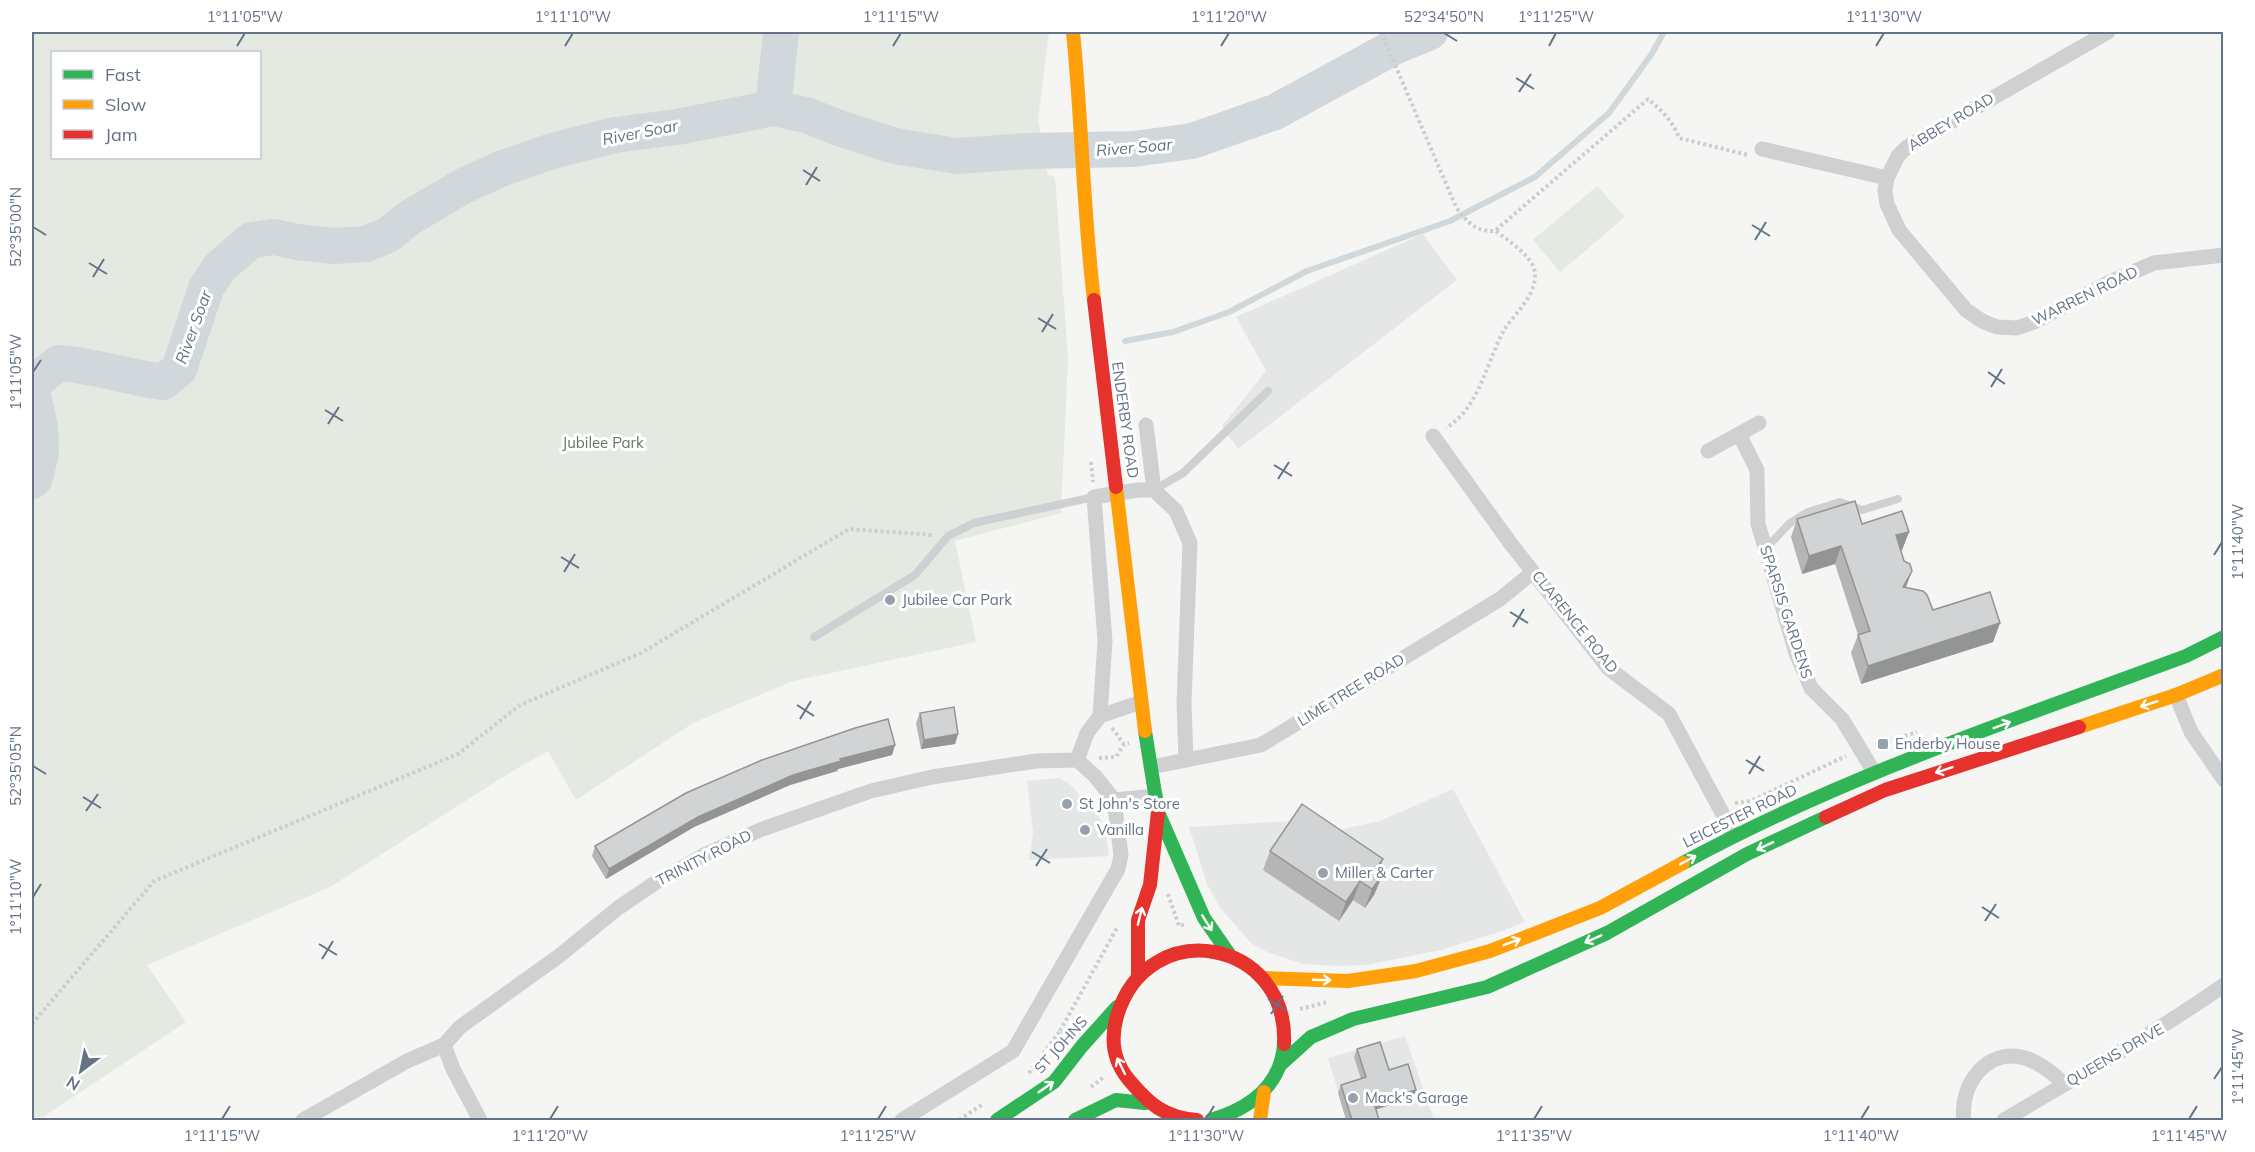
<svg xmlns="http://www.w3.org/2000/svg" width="2255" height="1152" font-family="Mulish,sans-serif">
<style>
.built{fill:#e5e7e6}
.green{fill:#e4e9e2;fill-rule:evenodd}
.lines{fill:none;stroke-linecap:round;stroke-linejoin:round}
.stream{stroke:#d1d8dc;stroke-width:6}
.river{stroke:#d1d8dc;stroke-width:36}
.path{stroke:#cdcdce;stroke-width:4;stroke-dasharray:3 3;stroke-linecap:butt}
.lane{stroke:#cfd0d1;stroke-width:8}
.street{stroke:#cfd0d1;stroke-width:15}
.fast{stroke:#30b455;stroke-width:14}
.slow{stroke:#ff9f0a;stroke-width:14}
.jam{stroke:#e5322d;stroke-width:14}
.wall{fill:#b5b5b6}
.shaded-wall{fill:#939494}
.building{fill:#d2d3d4;stroke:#939494;stroke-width:1.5}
.oneway{stroke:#fff}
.ticks{fill:none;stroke:#647386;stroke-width:2}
.poi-dot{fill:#97a1ac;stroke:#fff;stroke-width:2}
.labels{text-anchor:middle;stroke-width:6;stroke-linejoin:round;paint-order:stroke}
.street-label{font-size:15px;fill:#647386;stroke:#fff}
.park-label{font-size:15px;fill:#62785f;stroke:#fff}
.poi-label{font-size:15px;fill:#647386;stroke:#fff;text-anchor:start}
.water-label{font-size:16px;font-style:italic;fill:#5f7683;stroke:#fff}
.neatline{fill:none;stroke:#647386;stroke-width:2}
.ticks-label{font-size:15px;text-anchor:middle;fill:#647386}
</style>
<rect width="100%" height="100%" fill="#f5f6f4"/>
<g class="built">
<polygon points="1423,234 1457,280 1238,449 1222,426 1266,371 1236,317"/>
<polygon points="1059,778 1071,785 1100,819 1105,828 1109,856 1029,860 1033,832 1027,781"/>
<polygon points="1453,789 1525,922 1505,930 1441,950 1366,965 1338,966 1303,964 1269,953 1252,944 1221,909 1207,884 1189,827 1307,820 1315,835 1380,821"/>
<polygon points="1405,1036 1434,1120 1347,1120 1328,1058"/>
</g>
<g class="green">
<path d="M32,32H1049L1038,120L1048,175L1055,177L1068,359L1061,513L955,541L976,642L793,681L693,723L576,800L548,751L516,769L330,887L147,965L186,1022L43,1117H32V481C46,467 42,408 32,395ZM52,52H260V158H52Z"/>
<polygon points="1597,186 1625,217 1560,272 1533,240"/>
</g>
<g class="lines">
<polyline class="stream" points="1125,341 1173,332 1229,312 1307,271 1450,221 1535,177 1609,113 1651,55 1664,32"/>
<g class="river">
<polyline points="773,108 781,32"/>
<path d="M32,481L35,478L41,452L40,428L33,395L35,381L59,363C95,366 127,377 163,382L179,369L206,288L220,267L251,240L274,237L297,242L334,246L366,244L388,235L409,218L463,186L503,168L552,151L615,135L677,127L773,108L806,115L842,129L895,146L957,156L1028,151L1134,149L1192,141L1275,112L1396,46L1430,32"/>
</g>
<g class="path">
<path d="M1381,32L1456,207C1468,223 1475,232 1496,231C1508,241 1534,256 1535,274C1536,296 1515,313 1504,330C1486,363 1480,407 1446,428"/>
<path d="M1496,230L1648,99C1662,111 1673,121 1679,138L1748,155"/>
<polyline points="1091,462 1093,482"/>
<polyline points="1112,728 1124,744"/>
<polyline points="1876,745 1917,732"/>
<polyline points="1099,758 1116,757 1124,744 1129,743"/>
<polyline points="1735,803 1751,801 1846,756"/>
<polyline points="1168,894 1179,926 1186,924"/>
<polyline points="1300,1009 1327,1002"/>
<polyline points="32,1024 154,881 458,754 520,705 641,653 849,529 933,535"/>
<polyline points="1060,1031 1118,926"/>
<polyline points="1029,1073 1060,1031 1066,1035"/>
<polyline points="1091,1087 1104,1077"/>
<polyline points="959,1120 983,1104"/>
</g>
<g class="lane">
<polyline points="1154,490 1183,473 1268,391"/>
<polyline points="1766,548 1790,523 1808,512 1840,502 1862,510 1898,499"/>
<polyline points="814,637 915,575 948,536 974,523 1094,497"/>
</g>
<g class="street">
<polyline points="1762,149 1887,178 1898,156 1907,147 2108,32"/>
<polyline points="1887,178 1885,190 1887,204 1899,230 1966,310 1982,321 1997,327 2017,328 2034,322 2110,282 2154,263 2224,255"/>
<polyline points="1146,425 1154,490 1176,511 1190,543 1184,703 1186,760"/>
<polyline points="1739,434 1757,470 1758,524 1796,653 1811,688 1842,719 1874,772"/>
<polyline points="1433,436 1511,544 1608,668 1669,714 1734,835"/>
<polyline points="1708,451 1759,423"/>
<polyline points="2176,695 2191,732 2224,780"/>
<polyline points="1100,716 1105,641 1094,497 1138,490 1154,490"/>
<polyline points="1077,760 1087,733 1100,716 1141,702"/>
<polyline points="1151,767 1261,745 1500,599 1533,572"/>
<polyline points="1114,800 1156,796"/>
<polyline points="444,1045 453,1069 480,1120"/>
<polyline points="303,1120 407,1061 444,1045 460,1027 559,956 618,908 658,881 706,854 760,830 871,791 932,777 1036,761 1077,760"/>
<polyline points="902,1120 1013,1051 1118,869 1121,855 1114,800 1095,776 1077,760"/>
<path d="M1964,1120C1959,1085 1987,1047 2025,1058C2041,1063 2053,1073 2064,1084"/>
<path d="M2004,1120C2078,1076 2153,1035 2224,985"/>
</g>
<g class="fast">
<polyline points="1145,731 1158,812 1204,918 1229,954"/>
<path d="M1683,863C1843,776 2016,719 2186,656L2224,637"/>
<polyline points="1280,1065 1311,1037 1353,1019 1487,987 1607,933 1747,854 1826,817"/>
<polyline points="997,1120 1054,1082 1082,1046 1117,1007"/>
<polyline points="1075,1120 1116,1100 1145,1103"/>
<path d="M1211,1120C1248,1109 1281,1087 1284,1044"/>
</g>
<g class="slow">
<path d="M1073,32C1082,121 1083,211 1094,300"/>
<polyline points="1116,487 1145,731"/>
<polyline points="2079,727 2176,695 2224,675"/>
<polyline points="1263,978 1348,981 1416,971 1490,951 1600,908 1683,863"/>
<polyline points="1260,1120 1264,1092"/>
</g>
<g class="jam">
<polyline points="1094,300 1116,487"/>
<polyline points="1826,817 1885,790 2079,727"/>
<polyline points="1138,974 1138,920 1150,885 1158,812"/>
<path d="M1197,1120C1165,1118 1149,1104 1129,1080C1114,1062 1110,1040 1117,1016C1148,913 1289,939 1284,1044"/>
</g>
</g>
<g class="wall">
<polygon points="1797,519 1862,524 1909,532 1902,550 1901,550 1904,561 1912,571 1906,587 1933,610 2000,623 1993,642 1861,684 1851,653 1858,635 1835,564 1802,574 1791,537"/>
<polygon points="920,713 958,734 955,744 921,749 916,723"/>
<polygon points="895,745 892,755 838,769 837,771 790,785 694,827 606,879 592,856 595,846"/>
<polygon points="1270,851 1383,859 1378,873 1382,876 1374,895 1365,908 1353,900 1339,921 1263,870"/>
<polygon points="1357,1049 1416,1090 1413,1098 1376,1109 1379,1120 1346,1120 1338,1093 1341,1085 1361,1079 1354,1057"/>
</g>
<g class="shaded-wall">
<polygon points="1909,532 1902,550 1889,554 1896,535"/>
<polygon points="1841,546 1835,564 1802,574 1809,556"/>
<polygon points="1912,571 1905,589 1903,587"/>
<polygon points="2000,623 1993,642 1861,684 1868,666"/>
<polygon points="958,734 955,744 921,749 924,740"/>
<polygon points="895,745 892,755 838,769 837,771 790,785 694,827 606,879 609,869 698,817 793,775 840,759"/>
<polygon points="1383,859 1376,878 1374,871"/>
<polygon points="1382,876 1374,895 1365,908 1372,889"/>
<polygon points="1360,881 1353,900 1339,921 1346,902"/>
<polygon points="1416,1090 1413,1098 1371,1111 1374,1103"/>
</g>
<g class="building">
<polygon points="1855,501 1862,524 1902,511 1909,532 1896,535 1904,561 1910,564 1912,571 1903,587 1923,591 1927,595 1933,610 1990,592 2000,623 1868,666 1858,635 1870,631 1841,546 1809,556 1797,519"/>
<polygon points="954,707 958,734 924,740 920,713"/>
<polygon points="888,719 895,745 840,759 841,761 793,775 698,817 609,869 595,846 686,793 762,760 855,728"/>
<polygon points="1302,804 1383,859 1374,871 1382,876 1372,889 1360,881 1346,902 1270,851"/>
<polygon points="1380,1042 1389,1070 1408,1064 1416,1090 1374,1103 1379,1120 1352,1120 1341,1085 1366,1077 1357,1049"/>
</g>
<defs><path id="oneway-shaft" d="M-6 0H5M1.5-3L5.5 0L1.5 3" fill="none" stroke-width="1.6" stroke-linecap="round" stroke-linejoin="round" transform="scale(1.5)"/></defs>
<g class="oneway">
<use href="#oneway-shaft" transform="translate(2149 704) rotate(162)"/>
<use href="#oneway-shaft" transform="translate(2002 725) rotate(-20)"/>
<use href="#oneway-shaft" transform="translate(1944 770) rotate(162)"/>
<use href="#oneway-shaft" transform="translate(1765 846) rotate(155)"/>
<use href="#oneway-shaft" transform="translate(1688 860) rotate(-28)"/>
<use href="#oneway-shaft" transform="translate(1140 916) rotate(-76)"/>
<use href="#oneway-shaft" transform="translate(1207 923) rotate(58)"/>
<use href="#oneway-shaft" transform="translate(1593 939) rotate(156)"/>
<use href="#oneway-shaft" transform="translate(1512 942) rotate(-21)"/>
<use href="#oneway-shaft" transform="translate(1322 980) rotate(2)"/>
<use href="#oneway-shaft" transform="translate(1121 1066) rotate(-116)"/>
<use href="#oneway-shaft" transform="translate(1046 1087) rotate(-35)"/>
</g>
<path class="ticks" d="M1444,33L1457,41M237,46L245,33M565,46L573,33M893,46L901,33M1221,46L1229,33M1549,46L1556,33M1876,46L1884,33M1516,78L1534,89M1519,92L1531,74M803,170L820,181M806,185L817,167M1752,225L1770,236M33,227L46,235M1755,240L1766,222M89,263L107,274M93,277L104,259M1038,318L1056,329M1042,332L1053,314M33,372L41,360M1988,372L2005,384M1991,387L2002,369M325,410L343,421M328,424L339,407M1274,465L1292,476M1278,479L1289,462M2214,555L2222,542M561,557L579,568M564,572L575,554M1510,612L1528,623M1513,627L1524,609M797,705L814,716M800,719L811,701M1746,760L1764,771M33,766L46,774M1749,774L1760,756M83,797L101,808M86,811L98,794M1032,852L1050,863M1036,866L1047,849M33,897L41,884M1982,907L1999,918M1985,921L1996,904M319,944L337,955M322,959L333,941M1268,999L1286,1010M1271,1014L1283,996M2214,1079L2222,1067M222,1119L230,1106M550,1119L558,1106M878,1119L886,1106M1206,1119L1214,1106M1534,1119L1542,1106M1861,1119L1869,1106M2189,1119L2197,1106"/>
<g class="poi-dot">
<circle cx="890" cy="600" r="6"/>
<rect x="1877" y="738" width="12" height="12" rx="3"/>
<circle cx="1067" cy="804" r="6"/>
<circle cx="1085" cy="830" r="6"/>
<circle cx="1323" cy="873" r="6"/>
<circle cx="1353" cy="1098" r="6"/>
</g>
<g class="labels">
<g class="street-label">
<text transform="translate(1951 122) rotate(-31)" y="5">ABBEY ROAD</text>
<text transform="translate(2085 296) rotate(-26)" y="5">WARREN ROAD</text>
<text transform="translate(1125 420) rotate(82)" y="5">ENDERBY ROAD</text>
<text transform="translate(1786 612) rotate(72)" y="5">SPARSIS GARDENS</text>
<text transform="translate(1575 622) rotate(51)" y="5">CLARENCE ROAD</text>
<text transform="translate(1351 690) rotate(-32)" y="5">LIME TREE ROAD</text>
<text transform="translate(1740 816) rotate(-26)" y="5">LEICESTER ROAD</text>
<text transform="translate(704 858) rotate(-27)" y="5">TRINITY ROAD</text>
<text transform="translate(1061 1045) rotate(-48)" y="5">ST JOHNS</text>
<text transform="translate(2115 1055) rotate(-30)" y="5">QUEENS DRIVE</text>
</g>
<g class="park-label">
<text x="603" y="448">Jubilee Park</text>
</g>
<g class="poi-label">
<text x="902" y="605">Jubilee Car Park</text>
<text x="1895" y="749">Enderby House</text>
<text x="1079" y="809">St John's Store</text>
<text x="1097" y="835">Vanilla</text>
<text x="1335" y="878">Miller &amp; Carter</text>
<text x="1365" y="1103">Mack's Garage</text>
</g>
<g class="water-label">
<text transform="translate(640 132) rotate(-11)" y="6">River Soar</text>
<text transform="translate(1134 147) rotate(-5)" y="6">River Soar</text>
<text transform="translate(193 327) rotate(-70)" y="6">River Soar</text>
</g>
</g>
<rect width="2255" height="1152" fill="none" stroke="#ffffff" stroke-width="66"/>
<rect x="51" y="51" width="210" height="108" fill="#ffffff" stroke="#c1c7cf" stroke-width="1.5"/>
<rect x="63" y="70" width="30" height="9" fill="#30b455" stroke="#c1c7cf" stroke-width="1.5"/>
<text x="105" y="81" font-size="18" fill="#647386">Fast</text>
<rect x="63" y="100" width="30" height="9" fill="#ff9f0a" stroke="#c1c7cf" stroke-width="1.5"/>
<text x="105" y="111" font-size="18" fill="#647386">Slow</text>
<rect x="63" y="130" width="30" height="9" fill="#e5322d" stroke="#c1c7cf" stroke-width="1.5"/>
<text x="105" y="141" font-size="18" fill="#647386">Jam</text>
<g transform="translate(81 1071) rotate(212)" stroke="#ffffff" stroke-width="4.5" paint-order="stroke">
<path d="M0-4.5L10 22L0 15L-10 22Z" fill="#647386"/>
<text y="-9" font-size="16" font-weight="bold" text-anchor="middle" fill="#647386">N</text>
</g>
<rect x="33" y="33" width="2189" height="1086" class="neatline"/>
<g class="ticks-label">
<text x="245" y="22">1°11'05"W</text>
<text x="573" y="22">1°11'10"W</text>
<text x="901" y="22">1°11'15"W</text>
<text x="1229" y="22">1°11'20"W</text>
<text x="1444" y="22">52°34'50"N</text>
<text x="1556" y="22">1°11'25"W</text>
<text x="1884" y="22">1°11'30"W</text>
<text transform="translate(16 227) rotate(-90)" y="5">52°35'00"N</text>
<text transform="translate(16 372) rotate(-90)" y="5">1°11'05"W</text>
<text transform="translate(2238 542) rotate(-90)" y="5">1°11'40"W</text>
<text transform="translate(16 766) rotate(-90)" y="5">52°35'05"N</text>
<text transform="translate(16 897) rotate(-90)" y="5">1°11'10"W</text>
<text transform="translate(2238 1067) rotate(-90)" y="5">1°11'45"W</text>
<text x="222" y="1141">1°11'15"W</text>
<text x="550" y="1141">1°11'20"W</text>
<text x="878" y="1141">1°11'25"W</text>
<text x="1206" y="1141">1°11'30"W</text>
<text x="1534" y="1141">1°11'35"W</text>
<text x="1861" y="1141">1°11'40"W</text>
<text x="2189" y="1141">1°11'45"W</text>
</g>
</svg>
